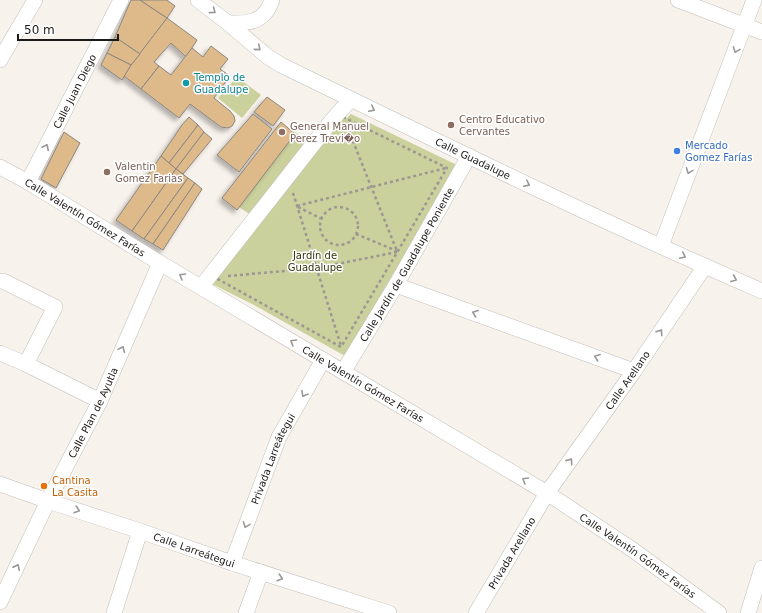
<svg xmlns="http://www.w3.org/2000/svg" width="762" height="613" font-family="'DejaVu Sans',sans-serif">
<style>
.green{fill:#cbd19c}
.building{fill:#deba8b;stroke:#8b8680;filter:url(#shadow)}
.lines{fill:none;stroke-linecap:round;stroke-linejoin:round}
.minor-casing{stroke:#c3beb8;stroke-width:16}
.path{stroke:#9b9793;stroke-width:2.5;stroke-dasharray:3 3;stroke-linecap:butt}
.minor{stroke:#fff;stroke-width:15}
.oneway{stroke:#999897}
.culture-dot{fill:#0f9aa8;stroke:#fff;stroke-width:1.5}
.education-dot{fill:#8d6e63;stroke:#fff;stroke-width:1.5}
.shop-dot{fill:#3f7fe0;stroke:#fff;stroke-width:1.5}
.food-dot{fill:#e8710a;stroke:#fff;stroke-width:1.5}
.labels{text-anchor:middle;stroke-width:3;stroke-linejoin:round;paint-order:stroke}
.culture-label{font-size:10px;fill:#0d838f;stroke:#fff;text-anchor:start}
.street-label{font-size:10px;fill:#1c1a18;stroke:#fff}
.education-label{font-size:10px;fill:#785e54;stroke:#fff;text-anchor:start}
.shop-label{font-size:10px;fill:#366cbe;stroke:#fff;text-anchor:start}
.park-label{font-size:10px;fill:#33360a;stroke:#fff}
.food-label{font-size:10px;fill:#c56008;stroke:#fff;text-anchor:start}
</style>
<defs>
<filter id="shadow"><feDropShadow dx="-3.5" dy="3.5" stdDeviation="2" flood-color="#0004"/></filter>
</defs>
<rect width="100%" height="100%" fill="#f8f2ec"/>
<g class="green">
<polygon points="237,77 261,95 242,118 218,98"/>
<polygon points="351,114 457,165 345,356 254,305 212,284 343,117 347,118"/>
<polygon points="294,131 309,143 254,217 239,207"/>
</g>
<g class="building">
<polygon points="131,0 140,0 167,18 140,54 115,37"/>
<polygon points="140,0 167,0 175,6 167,18"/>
<polygon points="167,18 197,40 186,57 171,43 154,62 159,66 141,89 124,76 131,65"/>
<polygon points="115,37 140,54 131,65 107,53"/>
<polygon points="211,46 228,59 220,69 230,76 214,98 230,111 234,116 235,121 232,126 228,128 221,127 190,104 179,118 141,89 159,66 171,75 192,48 203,57"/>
<polygon points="107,53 131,65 122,80 101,65"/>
<polygon points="267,97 285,110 273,126 254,112"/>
<polygon points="253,114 272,129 239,172 217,155"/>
<polygon points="189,117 198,125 169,163 161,156 182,125"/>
<polygon points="281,122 295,134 237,210 222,198"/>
<polygon points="198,125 204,132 176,169 169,163"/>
<polygon points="64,132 80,143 56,188 41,179"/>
<polygon points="204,132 212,139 183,174 176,169"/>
<polygon points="161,156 176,169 132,231 116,220"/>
<polygon points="176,169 188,178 144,239 132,231"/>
<polygon points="188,178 195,183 153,244 144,239"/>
<polygon points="195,183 202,189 163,250 153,244"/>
</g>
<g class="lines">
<defs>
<g id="minor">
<path id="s1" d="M198,0L228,23L268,57L281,65C441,143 599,221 762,291"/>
<polyline points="678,0 762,32"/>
<path d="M228,23C241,23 255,24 264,14C268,11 270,4 272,0"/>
<polyline points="0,60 35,0"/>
<path id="s2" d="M0,167L28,182L160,263L547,493L633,550L719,613"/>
<path id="s3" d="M28,182L121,0"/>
<polyline points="661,246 754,0"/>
<polyline points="3,281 55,307 26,364"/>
<polyline points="396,285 634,371"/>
<polyline points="201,287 333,119 351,99"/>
<polyline points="0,353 26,364 100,401"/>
<path id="s4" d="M343,372L396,285L469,156"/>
<path id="s5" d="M0,484L48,501L140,531L232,563L389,613"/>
<path id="s6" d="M232,563L279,437L323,360"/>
<path id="s7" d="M0,602L48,501L100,401L160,263"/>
<polyline points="114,613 140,531"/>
<polyline points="246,613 261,572"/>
<path id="s8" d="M476,613L547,493L634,371L705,266"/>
<polyline points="748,613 762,568"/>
</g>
</defs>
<use href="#minor" class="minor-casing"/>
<g class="path">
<polygon points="343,117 447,168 341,347 214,277"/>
<polyline points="346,124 397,251"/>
<polyline points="293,193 341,346"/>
<polyline points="297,206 446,168"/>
<polyline points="298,207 322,219"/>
<circle cx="339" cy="226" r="19"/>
<polyline points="356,234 397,251"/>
<polyline points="228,276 317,268 397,252"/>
</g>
<use href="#minor" class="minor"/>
</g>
<defs><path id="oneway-chevron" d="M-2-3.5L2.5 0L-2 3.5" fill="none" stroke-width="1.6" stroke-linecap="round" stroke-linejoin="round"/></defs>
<g class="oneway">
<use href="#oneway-chevron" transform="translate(213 11) rotate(37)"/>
<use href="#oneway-chevron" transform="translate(258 48) rotate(41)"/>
<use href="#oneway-chevron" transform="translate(736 50) rotate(111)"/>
<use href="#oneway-chevron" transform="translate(372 109) rotate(26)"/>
<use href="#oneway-chevron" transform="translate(46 147) rotate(-63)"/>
<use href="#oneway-chevron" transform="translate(689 171) rotate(111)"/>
<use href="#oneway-chevron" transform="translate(527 184) rotate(26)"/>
<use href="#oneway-chevron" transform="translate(683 256) rotate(25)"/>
<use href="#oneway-chevron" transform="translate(182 276) rotate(-150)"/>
<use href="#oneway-chevron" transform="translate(734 279) rotate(23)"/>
<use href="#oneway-chevron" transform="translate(475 313) rotate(-160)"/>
<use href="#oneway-chevron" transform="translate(660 332) rotate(-56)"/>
<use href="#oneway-chevron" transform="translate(293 342) rotate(-149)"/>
<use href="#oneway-chevron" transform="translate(122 349) rotate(-66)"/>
<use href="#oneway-chevron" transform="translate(597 357) rotate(-160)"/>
<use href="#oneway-chevron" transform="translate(304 394) rotate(120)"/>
<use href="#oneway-chevron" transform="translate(570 461) rotate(-55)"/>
<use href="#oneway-chevron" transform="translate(525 480) rotate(-149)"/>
<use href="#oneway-chevron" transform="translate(77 510) rotate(18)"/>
<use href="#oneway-chevron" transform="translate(246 525) rotate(111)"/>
<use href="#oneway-chevron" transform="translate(17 567) rotate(-65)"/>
<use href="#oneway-chevron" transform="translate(280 578) rotate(18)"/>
</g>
<circle class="culture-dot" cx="186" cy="83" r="4"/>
<g class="education-dot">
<circle cx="451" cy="125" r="4"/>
<circle cx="282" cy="132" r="4"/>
<circle cx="107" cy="172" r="4"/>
</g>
<circle class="shop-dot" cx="677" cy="151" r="4"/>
<circle class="food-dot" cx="44" cy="486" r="4"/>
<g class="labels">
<g class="culture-label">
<text x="194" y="81">Templo de<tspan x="194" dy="12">Guadalupe</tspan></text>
</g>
<g class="street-label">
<text dy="4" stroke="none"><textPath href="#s3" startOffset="102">Calle Juan Diego</textPath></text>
<text dy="4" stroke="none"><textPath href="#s1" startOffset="319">Calle Guadalupe</textPath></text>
<text dy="4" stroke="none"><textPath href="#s2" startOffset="99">Calle Valentín Gómez Farías</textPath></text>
<text dy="4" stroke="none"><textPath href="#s4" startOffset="125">Calle Jardín de Guadalupe Poniente</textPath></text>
<text dy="4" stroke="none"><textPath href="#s8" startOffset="278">Calle Arellano</textPath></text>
<text dy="4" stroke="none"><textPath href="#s2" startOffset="423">Calle Valentín Gómez Farías</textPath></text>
<text dy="4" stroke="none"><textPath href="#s7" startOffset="211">Calle Plan de Ayutla</textPath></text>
<text dy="4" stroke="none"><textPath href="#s6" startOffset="112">Privada Larreátegui</textPath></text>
<text dy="4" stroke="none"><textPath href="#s5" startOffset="205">Calle Larreátegui</textPath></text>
<text dy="4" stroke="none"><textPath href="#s8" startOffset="70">Privada Arellano</textPath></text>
<text dy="4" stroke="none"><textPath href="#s2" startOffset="747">Calle Valentín Gómez Farías</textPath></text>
</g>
<g class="education-label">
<text x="459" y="123">Centro Educativo<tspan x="459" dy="12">Cervantes</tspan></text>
<text x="290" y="130">General Manuel<tspan x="290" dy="12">Perez Trevi�o</tspan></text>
<text x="115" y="170">Valentin<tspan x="115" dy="12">Gomez Farias</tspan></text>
</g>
<g class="shop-label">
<text x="685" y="149">Mercado<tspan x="685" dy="12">Gomez Farías</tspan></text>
</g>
<g class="park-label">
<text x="315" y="259">Jardín de<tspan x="315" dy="12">Guadalupe</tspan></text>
</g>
<g class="food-label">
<text x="52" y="484">Cantina<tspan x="52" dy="12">La Casita</tspan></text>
</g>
</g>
<path d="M18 34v6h100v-6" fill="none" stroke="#1c1a18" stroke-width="2"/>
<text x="24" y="34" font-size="12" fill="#1c1a18" stroke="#ffffff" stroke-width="3" paint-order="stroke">50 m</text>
</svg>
